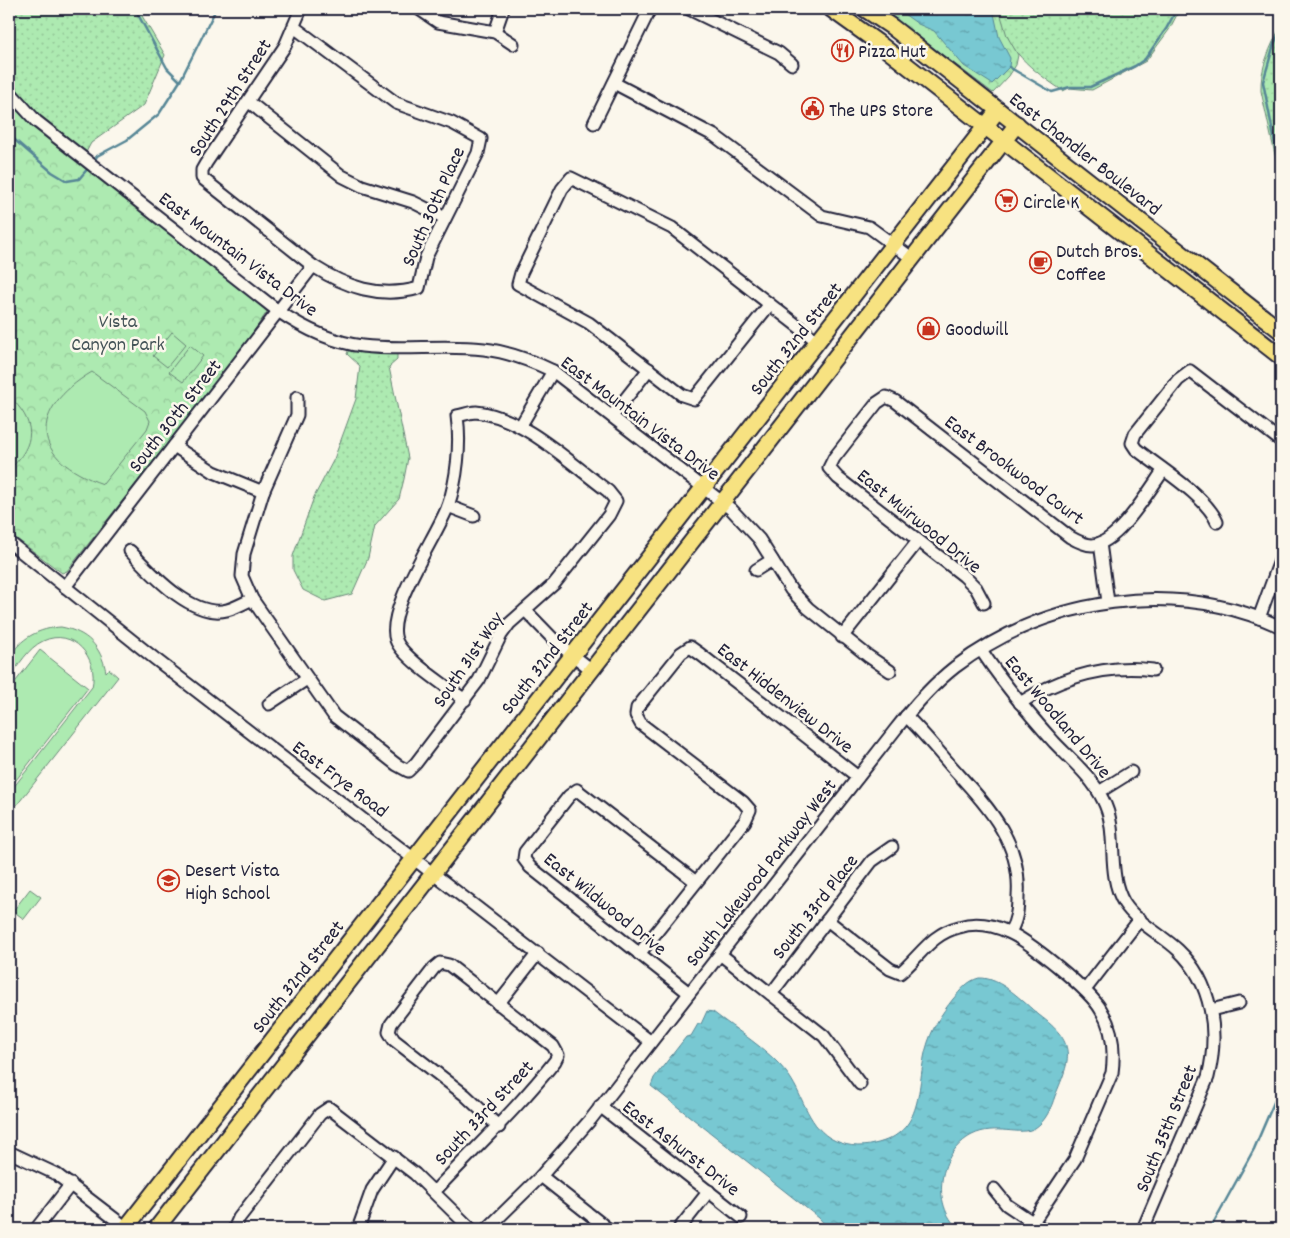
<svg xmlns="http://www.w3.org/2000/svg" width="1290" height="1238" font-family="Dekko,sans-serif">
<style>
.grass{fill:url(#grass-dots);stroke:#688676}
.park{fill:url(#park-crowns);stroke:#688676}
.pitch{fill:#adeab1;stroke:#688676}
.water{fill:url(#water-ripples);stroke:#568696}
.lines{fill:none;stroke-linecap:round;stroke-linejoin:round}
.stream{stroke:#568696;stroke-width:2.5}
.minor-casing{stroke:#22223b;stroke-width:15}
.major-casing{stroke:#22223b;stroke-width:19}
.minor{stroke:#fbf7ec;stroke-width:11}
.major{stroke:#f7e281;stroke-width:15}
.labels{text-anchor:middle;stroke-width:5;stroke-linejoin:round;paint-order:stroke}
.poi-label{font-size:20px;fill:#22223b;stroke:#fbf7ec;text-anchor:start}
.street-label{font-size:20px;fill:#22223b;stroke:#fbf7ec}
.park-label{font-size:20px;fill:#455458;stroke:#fbf7ec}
</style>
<defs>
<pattern id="grass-dots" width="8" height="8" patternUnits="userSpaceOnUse" patternTransform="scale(1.25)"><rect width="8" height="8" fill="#adeab1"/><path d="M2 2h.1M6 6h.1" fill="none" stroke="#95c899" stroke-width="1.8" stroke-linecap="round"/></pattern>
<pattern id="park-crowns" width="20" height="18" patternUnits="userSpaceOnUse" patternTransform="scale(1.25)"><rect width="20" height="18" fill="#adeab1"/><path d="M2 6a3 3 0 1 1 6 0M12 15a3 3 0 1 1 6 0" fill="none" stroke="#95c899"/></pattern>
<pattern id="water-ripples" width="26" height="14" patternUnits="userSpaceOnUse" patternTransform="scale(1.25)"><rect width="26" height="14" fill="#78c8d2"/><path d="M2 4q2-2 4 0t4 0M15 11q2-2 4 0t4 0" fill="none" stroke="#62a2ac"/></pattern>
</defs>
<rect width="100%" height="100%" fill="#fbf7ec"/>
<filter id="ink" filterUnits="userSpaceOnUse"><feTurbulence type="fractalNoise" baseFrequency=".02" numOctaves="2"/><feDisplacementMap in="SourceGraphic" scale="10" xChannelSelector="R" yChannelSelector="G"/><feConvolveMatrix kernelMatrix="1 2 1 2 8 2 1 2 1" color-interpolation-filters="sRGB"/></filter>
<g filter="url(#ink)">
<g class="grass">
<polygon points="9,9 138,9 165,55 144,105 91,143 83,158 9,91"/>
<path d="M999,9H1180L1169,30L1146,61L1092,90L1069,88L1063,91C1032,70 1003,49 999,9Z"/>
<path d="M1281,26V182L1261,91C1260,68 1270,47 1281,26Z"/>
<polygon points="351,344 397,348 397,360 389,367 408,458 404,479 399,499 375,526 368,558 352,594 325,601 303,590 293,570 293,556 314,497 334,459 356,399 360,366 347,354"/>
</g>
<g class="park">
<polygon points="882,9 999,9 1007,36 1018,55 1016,65 1009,76 993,93"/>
<polygon points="9,102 27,121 265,307 267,312 238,354 67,571 62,573 9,533"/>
</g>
<g class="pitch">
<polygon points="172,332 186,344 167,367 153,356"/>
<polygon points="190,345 203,356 183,382 169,372"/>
<path d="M92,372L145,411L150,421L147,429L103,484C30,459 28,410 92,372Z"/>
<path d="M9,396C36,422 37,443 9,470Z"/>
<path d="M61,627C87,632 101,646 106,672L109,669L118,677L9,815V793L92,687C99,658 73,627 43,641C28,648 19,665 9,678C9,672 7,663 10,658C19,638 40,628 61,627Z"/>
<polygon points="40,650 88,688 9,789 9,690"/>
<polygon points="30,889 41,897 24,919 13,911"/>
</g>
<g class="water">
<polygon points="897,9 993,9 999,37 1010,58 1009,67 992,84 964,66 934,31 918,24"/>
<path d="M979,978C1001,977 1023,1002 1039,1015C1077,1043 1071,1058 1055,1096C1051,1108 1046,1121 1035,1128C1020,1137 996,1123 972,1135C939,1152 930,1204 959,1229H829L819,1218L651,1086L654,1078L686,1037L691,1036L698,1024H701L707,1011L713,1012C736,1030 769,1050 786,1072C803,1093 806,1123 830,1138C844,1146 859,1148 874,1144C926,1133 916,1086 926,1049C931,1030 941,1014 953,999C961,990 967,981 979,978Z"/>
</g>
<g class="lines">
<g class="stream">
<polyline points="135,9 167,68 180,81"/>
<polyline points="1281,30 1274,44 1263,82 1281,173"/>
<polyline points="1009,67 1052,92 1070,87 1090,87 1135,66 1145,59 1166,29 1177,9"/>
<polyline points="9,135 52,172 67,181 79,179 89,167"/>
<polyline points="94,161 97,156 127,140 159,114 180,81 216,9"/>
<polyline points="1210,1229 1254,1149 1281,1086"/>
</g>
<defs>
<g id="minor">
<polyline points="419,9 438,22 495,32 513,44"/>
<polyline points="689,9 779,53 792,64"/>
<path d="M294,27L396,103L452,123L481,139L478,153L426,257L419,288C379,299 346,287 313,266L202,178V170L206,163L285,46L301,9"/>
<polyline points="495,32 503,9"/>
<polyline points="614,83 715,136 822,216 869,227 913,259"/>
<path d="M9,91L36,121L278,311C303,328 331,342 362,346C402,351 444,344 484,349C509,352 530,360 553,371L731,509L759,539L791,590L808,608L868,656L890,671"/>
<polyline points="249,102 342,176 362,186 413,202 445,218"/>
<polyline points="594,123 650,9"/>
<polyline points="770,304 694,399 682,395 589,323 518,284 521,273 562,189 571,178 672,228 817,341"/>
<path d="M297,397V415L263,492L244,554L242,576L252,599L334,716L397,765L408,771L416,763L479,680L501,635L509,624L554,584L609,515L616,501L608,491C571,464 523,416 476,412C470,412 463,415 457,416C461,444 457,480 448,506C437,536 385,610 396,640C402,658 449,688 465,700"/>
<polyline points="612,416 649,369"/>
<polyline points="521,425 553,371"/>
<polyline points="174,446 214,472 263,492"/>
<polyline points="448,506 474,516"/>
<path d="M1217,522C1206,496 1160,468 1136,449L1132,443L1135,434L1178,380L1190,371L1281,441"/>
<polyline points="9,542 154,658 651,1042"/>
<polyline points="1100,543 1108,602"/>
<path d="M130,551C151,573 192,619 227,610C235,608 244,603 252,599"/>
<polyline points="756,570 772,560"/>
<polyline points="65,587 313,266"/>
<path d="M984,603L976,588L964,576L838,478L829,468L834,458L877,403L886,397L895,401L1070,537C1077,541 1085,545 1092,545C1117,545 1150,489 1163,471"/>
<polyline points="525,610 557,643 592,670"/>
<polyline points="1259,618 1281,558"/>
<polyline points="842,637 918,541"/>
<path d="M981,650C1003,683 1027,712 1054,742C1071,760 1092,777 1103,800C1120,832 1105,871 1124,903C1137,923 1161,934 1178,950C1213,983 1219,1033 1208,1077L1143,1229"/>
<path d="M1020,703C1060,678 1106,664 1153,670"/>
<polyline points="269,704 307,679"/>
<path d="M906,716C923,732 937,750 952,767C986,805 1022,841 1018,896C1018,909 1017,920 1010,932"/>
<polyline points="1099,792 1131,772"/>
<path d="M827,920L890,969L900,973C921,955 931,934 959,927C975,922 993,925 1008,932C1028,940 1091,991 1101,1010C1113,1029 1115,1050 1112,1073L1075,1159L1033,1222"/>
<polyline points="639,954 745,821 750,810 743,802 641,724 636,715 637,708 681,653 690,647 700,654 858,777"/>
<polyline points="720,954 824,1036 860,1084"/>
<polyline points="1085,990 1140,919"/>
<polyline points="689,993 530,867 524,859 525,852 569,796 577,790 696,882"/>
<polyline points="771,994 872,861 892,847"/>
<polyline points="498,1004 538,953"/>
<polyline points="1211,1010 1239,1003"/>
<polyline points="600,1106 741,1217"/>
<polyline points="9,1152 56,1174 128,1229"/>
<polyline points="541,1176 608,1229"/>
<polyline points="994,1189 1007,1205 1043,1229"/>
<path d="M434,1192C475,1148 518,1108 555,1061L558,1055L553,1046L449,965L440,963L434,968L391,1024L389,1032L394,1040L465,1095L499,1127"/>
<polyline points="36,1229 71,1184"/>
<polyline points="236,1229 235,1227 239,1218 320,1114 329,1108 415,1174 471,1229"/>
<polyline points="358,1229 372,1190 394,1157"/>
<path d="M487,1229L541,1176L591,1119L895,730C913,707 932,685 955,667C1048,597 1174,578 1281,627"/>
<polyline points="679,1229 709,1191"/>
</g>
<g id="major">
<polyline points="831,9 877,42 1281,357"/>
<polyline points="865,9 892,27 1281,331"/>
<polyline points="125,1229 998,110"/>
<polyline points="156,1229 1017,124"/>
</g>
</defs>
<use href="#minor" class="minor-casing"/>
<use href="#major" class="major-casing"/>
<use href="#minor" class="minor"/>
<use href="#major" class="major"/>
</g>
</g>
<defs>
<symbol id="restaurant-ring" viewBox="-11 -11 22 22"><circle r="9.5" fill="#fbf7ec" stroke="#c8321e" stroke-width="1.5"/><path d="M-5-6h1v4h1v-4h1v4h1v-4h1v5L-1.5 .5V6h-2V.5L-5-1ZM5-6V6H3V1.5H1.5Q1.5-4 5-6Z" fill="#c8321e"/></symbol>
<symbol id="civic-ring" viewBox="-11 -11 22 22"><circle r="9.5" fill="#fbf7ec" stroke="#c8321e" stroke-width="1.5"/><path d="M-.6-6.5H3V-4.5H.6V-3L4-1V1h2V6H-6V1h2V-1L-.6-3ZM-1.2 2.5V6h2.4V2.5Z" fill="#c8321e"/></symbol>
<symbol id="supermarket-ring" viewBox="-11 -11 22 22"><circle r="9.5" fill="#fbf7ec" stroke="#c8321e" stroke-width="1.5"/><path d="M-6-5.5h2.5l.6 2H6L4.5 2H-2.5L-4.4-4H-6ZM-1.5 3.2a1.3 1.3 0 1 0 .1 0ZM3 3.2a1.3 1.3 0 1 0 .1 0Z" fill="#c8321e"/></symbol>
<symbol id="cafe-ring" viewBox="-11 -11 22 22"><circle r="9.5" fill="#fbf7ec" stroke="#c8321e" stroke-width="1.5"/><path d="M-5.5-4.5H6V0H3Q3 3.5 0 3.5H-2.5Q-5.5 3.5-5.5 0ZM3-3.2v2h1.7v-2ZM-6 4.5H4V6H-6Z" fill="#c8321e"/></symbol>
<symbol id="shop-ring" viewBox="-11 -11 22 22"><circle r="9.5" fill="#fbf7ec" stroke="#c8321e" stroke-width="1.5"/><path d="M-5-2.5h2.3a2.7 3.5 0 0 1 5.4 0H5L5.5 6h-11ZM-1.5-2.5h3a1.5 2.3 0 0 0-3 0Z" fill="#c8321e"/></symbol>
<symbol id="school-ring" viewBox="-11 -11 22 22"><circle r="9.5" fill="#fbf7ec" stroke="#c8321e" stroke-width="1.5"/><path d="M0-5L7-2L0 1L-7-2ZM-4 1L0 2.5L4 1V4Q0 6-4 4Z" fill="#c8321e"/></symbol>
</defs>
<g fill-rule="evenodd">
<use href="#restaurant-ring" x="830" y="38" width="25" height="25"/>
<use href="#civic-ring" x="800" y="96" width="25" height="25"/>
<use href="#supermarket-ring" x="994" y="188" width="25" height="25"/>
<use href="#cafe-ring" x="1028" y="250" width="25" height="25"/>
<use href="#shop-ring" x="916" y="316" width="25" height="25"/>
<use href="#school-ring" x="156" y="868" width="25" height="25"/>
</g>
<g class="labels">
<g class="poi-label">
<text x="858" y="57">Pizza Hut</text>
<text x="829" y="116">The UPS Store</text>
<text x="1023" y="208">Circle K</text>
<text x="1056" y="257">Dutch Bros.<tspan x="1056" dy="23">Coffee</tspan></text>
<text x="945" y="335">Goodwill</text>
<text x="185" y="876">Desert Vista<tspan x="185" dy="23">High School</tspan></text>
</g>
<g class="street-label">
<text transform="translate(229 97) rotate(-57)" y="7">South 29th Street</text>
<text transform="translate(1086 153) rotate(38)" y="7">East Chandler Boulevard</text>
<text transform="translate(432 206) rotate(-66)" y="7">South 30th Place</text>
<text transform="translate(239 253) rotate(37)" y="7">East Mountain Vista Drive</text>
<text transform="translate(795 338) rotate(-52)" y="7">South 32nd Street</text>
<text transform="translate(174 415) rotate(-52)" y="7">South 30th Street</text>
<text transform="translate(641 417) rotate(37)" y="7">East Mountain Vista Drive</text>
<text transform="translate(1015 469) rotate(37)" y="7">East Brookwood Court</text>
<text transform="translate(920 520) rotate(39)" y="7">East Muirwood Drive</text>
<text transform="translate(546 657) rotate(-52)" y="7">South 32nd Street</text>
<text transform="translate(467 659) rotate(-56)" y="7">South 31st Way</text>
<text transform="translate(786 697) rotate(38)" y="7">East Hiddenview Drive</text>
<text transform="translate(1059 716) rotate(50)" y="7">East Woodland Drive</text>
<text transform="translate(341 778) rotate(37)" y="7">East Frye Road</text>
<text transform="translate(760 872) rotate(-52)" y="7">South Lakewood Parkway West</text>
<text transform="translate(606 903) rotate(39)" y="7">East Wildwood Drive</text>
<text transform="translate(814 906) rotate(-52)" y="7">South 33rd Place</text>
<text transform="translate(297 976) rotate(-52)" y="7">South 32nd Street</text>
<text transform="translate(483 1112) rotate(-47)" y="7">South 33rd Street</text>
<text transform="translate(1165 1128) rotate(-68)" y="7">South 35th Street</text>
<text transform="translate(682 1147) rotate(38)" y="7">East Ashurst Drive</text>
</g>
<g class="park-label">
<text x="118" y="327">Vista<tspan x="118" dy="23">Canyon Park</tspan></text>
</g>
</g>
<rect width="1290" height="1238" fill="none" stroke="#fbf7ec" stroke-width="30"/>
<rect x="15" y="15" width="1260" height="1208" fill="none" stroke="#22223b" stroke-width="2" filter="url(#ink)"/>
</svg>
